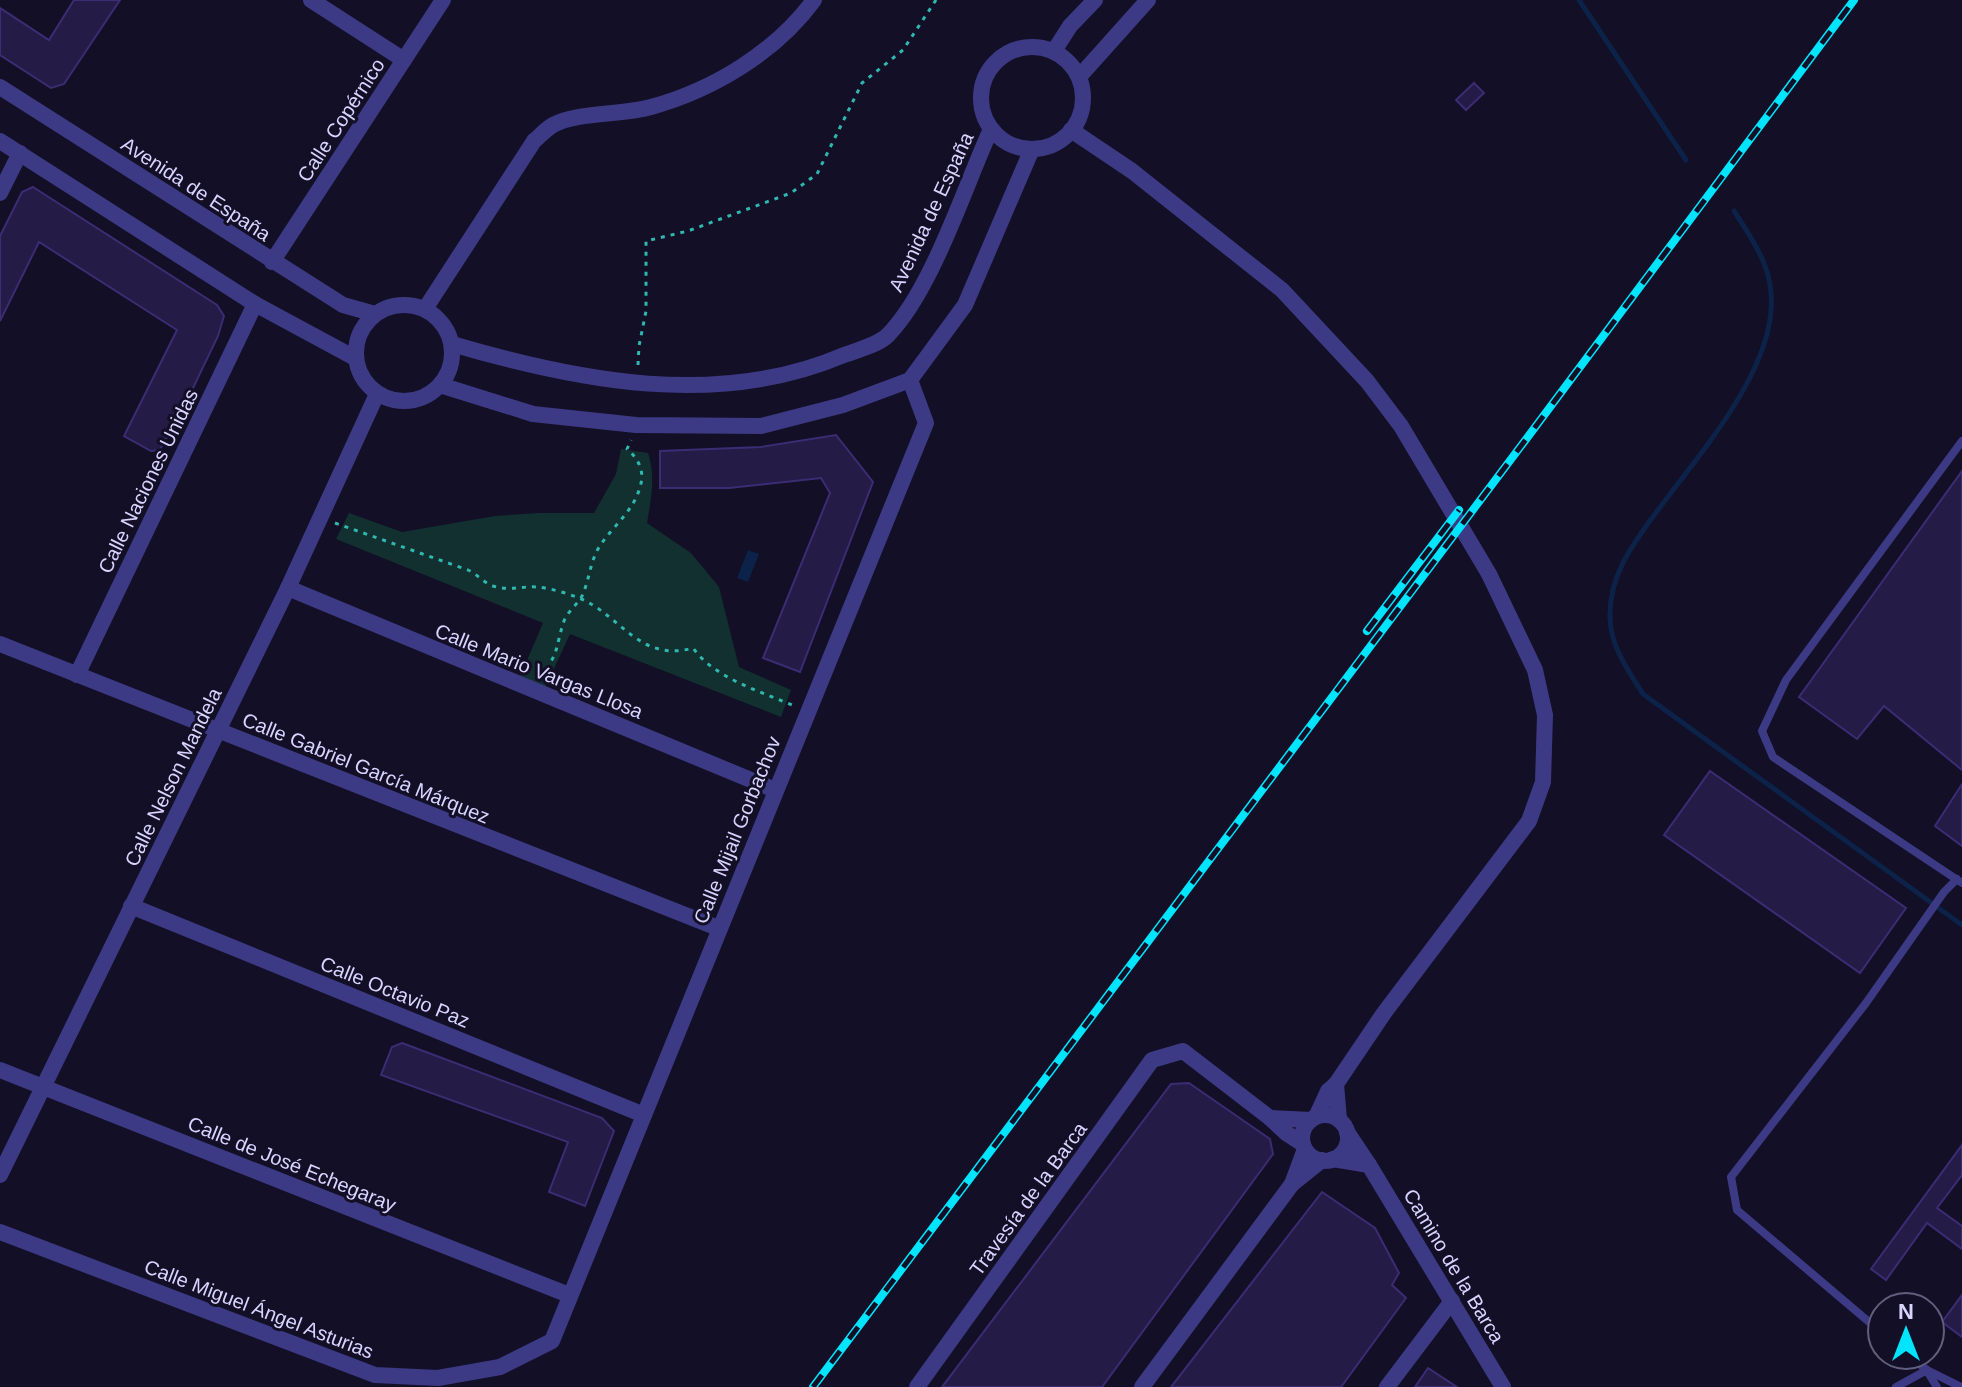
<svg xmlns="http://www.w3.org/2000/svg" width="1962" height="1387" font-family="Arial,sans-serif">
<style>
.green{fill:#12302f}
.water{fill:#0c2248}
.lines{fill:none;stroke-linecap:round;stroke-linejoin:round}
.stream{stroke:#0c2248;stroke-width:5}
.building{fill:#241b47;stroke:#3b2d73;stroke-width:2}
.path{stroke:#2fb8b0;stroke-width:3;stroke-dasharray:4 6;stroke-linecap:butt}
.service{stroke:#3d3a85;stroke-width:8}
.minor{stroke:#3d3a85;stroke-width:16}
.rail-casing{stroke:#00e5ff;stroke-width:8}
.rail{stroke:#130f26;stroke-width:5;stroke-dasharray:15;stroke-linecap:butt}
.labels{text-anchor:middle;stroke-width:6;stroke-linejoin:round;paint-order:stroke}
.street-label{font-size:20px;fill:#d9d4ff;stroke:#130f26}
</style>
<rect width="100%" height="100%" fill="#130f26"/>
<path class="green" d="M621,449L648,453C656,477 651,499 647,523L691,553L719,587L739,667L791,690L781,717L570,634L545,688L519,679L543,623L336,539L349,513L402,532L495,516L539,513H594L616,474Z"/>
<polygon class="water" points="748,550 759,554 748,582 737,578"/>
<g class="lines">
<g class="stream">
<polyline points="1579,0 1686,160"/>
<path d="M1734,211C1750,236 1769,262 1771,293C1778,368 1697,456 1655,514C1632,545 1609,576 1610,617C1610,646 1628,670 1643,694L1962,925"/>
</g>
</g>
<g class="building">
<polygon points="74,0 120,0 64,84 51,88 0,55 0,8 49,40"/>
<polygon points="1474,83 1484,93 1466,110 1456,100"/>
<polygon points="33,187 217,305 224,316 218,336 170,436 165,439 160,450 151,451 124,436 177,330 39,242 0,321 0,236 22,192"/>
<polygon points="836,435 873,482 800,672 763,658 830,493 821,478 729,488 660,488 660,451 761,447"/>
<polygon points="1962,471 1962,770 1884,706 1857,739 1799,697"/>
<polygon points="1710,771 1906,908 1860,973 1664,835"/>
<polygon points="1962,784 1962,846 1935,826"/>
<polygon points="402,1043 602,1118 614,1131 585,1206 549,1192 568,1142 381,1075 392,1047"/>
<polygon points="1189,1083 1270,1139 1273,1154 1102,1387 942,1387 1171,1084"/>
<polygon points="1962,1145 1962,1175 1937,1208 1962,1226 1962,1249 1927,1223 1886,1280 1871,1269"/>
<polygon points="1322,1192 1375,1228 1399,1273 1392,1285 1406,1298 1341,1387 1171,1387"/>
<polygon points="1962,1295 1962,1337 1942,1322"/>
<polygon points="1428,1368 1457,1387 1415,1387"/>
</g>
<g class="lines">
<g class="path">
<polyline points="638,365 639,346 646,311 646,241 688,231 791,193 817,174 862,83 903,50 936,0"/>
<path d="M335,523L468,570C477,574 484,583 493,586C508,591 522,586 537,587C550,588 566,593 579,598C621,615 639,663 693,648C715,679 761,691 794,706"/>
<path d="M539,676C560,655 555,647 564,621C568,611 577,605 582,596C589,581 590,563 598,549C611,527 633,513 640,487C645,472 639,459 627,449L631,440"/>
</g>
<g class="service">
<polyline points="1962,441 1786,680 1762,731 1773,757 1962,883"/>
<polyline points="1882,1333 1737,1210 1731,1177 1866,1003 1944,892 1957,879"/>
<polyline points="1908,1355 1927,1370 1961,1387"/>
<polyline points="1927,1371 1937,1387"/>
<polyline points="1896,1387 1927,1370"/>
</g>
<g class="minor">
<polyline points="311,0 404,60"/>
<circle cx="1032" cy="98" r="51"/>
<polyline points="1054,51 1070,26 1095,0"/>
<polyline points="1079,77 1148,0"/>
<polyline points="0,87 343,305 375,314"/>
<polyline points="1071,130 1132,171 1282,290 1367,381 1401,426 1489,574 1535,670 1545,715 1543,782 1529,821 1384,1013 1336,1084"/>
<polyline points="0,141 255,304 355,358"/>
<polyline points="0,193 20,153"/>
<polyline points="272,262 443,0"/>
<circle cx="404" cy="353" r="48"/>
<path d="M425,309L534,141C540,136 546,129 553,125C575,112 624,115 651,107C713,90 776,52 814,0"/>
<path d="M452,344C578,381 718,409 844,355C858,350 878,345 888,335C932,290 964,188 991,129"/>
<polyline points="440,385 533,414 636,425 761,426 843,405 910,380 965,305 1032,149"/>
<polyline points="288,588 775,790"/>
<polyline points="0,644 718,928"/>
<polyline points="77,675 255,304"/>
<polyline points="131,906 644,1115"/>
<polyline points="0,1070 569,1295"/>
<circle cx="1325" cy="1138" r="23"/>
<polyline points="1316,1117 1328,1091 1336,1084 1339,1120"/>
<polyline points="1303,1144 1286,1133 1270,1118 1311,1120"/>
<polyline points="1305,1149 1292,1184 1322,1160"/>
<polyline points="1333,1159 1369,1165 1347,1132"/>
<polyline points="1369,1165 1503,1387"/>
<polyline points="0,1175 288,588 377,394"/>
<polyline points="0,1232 375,1375 438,1378 500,1367 552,1341 926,423 910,380"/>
<polyline points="917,1387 1152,1060 1183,1051 1270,1118"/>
<polyline points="1142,1387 1292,1184"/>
<polyline points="1387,1387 1452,1301"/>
</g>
<defs>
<g id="rail">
<polyline points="1367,631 1459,510"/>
<polyline points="813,1387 1527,438 1854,0"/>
</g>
</defs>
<use href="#rail" class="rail-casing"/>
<use href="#rail" class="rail"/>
</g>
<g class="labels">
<g class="street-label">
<text transform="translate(341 120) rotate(-57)" y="7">Calle Copérnico</text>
<text transform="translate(196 189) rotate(33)" y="7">Avenida de España</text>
<text transform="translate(931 212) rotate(-65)" y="7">Avenida de España</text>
<text transform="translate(148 481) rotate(-64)" y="7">Calle Naciones Unidas</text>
<text transform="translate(539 671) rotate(22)" y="7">Calle Mario Vargas Llosa</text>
<text transform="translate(366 768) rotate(22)" y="7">Calle Gabriel García Márquez</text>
<text transform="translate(173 777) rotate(-64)" y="7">Calle Nelson Mandela</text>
<text transform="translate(737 830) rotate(-68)" y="7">Calle Mijail Gorbachov</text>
<text transform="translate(395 992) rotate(22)" y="7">Calle Octavio Paz</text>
<text transform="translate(292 1164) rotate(22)" y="7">Calle de José Echegaray</text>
<text transform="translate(1028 1199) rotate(-54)" y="7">Travesía de la Barca</text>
<text transform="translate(1454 1266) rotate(59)" y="7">Camino de la Barca</text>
<text transform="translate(259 1309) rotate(21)" y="7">Calle Miguel Ángel Asturias</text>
</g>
</g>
<g transform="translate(1906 1331)"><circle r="38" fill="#130f26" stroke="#625e7d" stroke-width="2"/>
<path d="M0-6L14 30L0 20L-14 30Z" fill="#00e5ff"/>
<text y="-12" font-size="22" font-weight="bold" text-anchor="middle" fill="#d9d4ff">N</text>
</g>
</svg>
